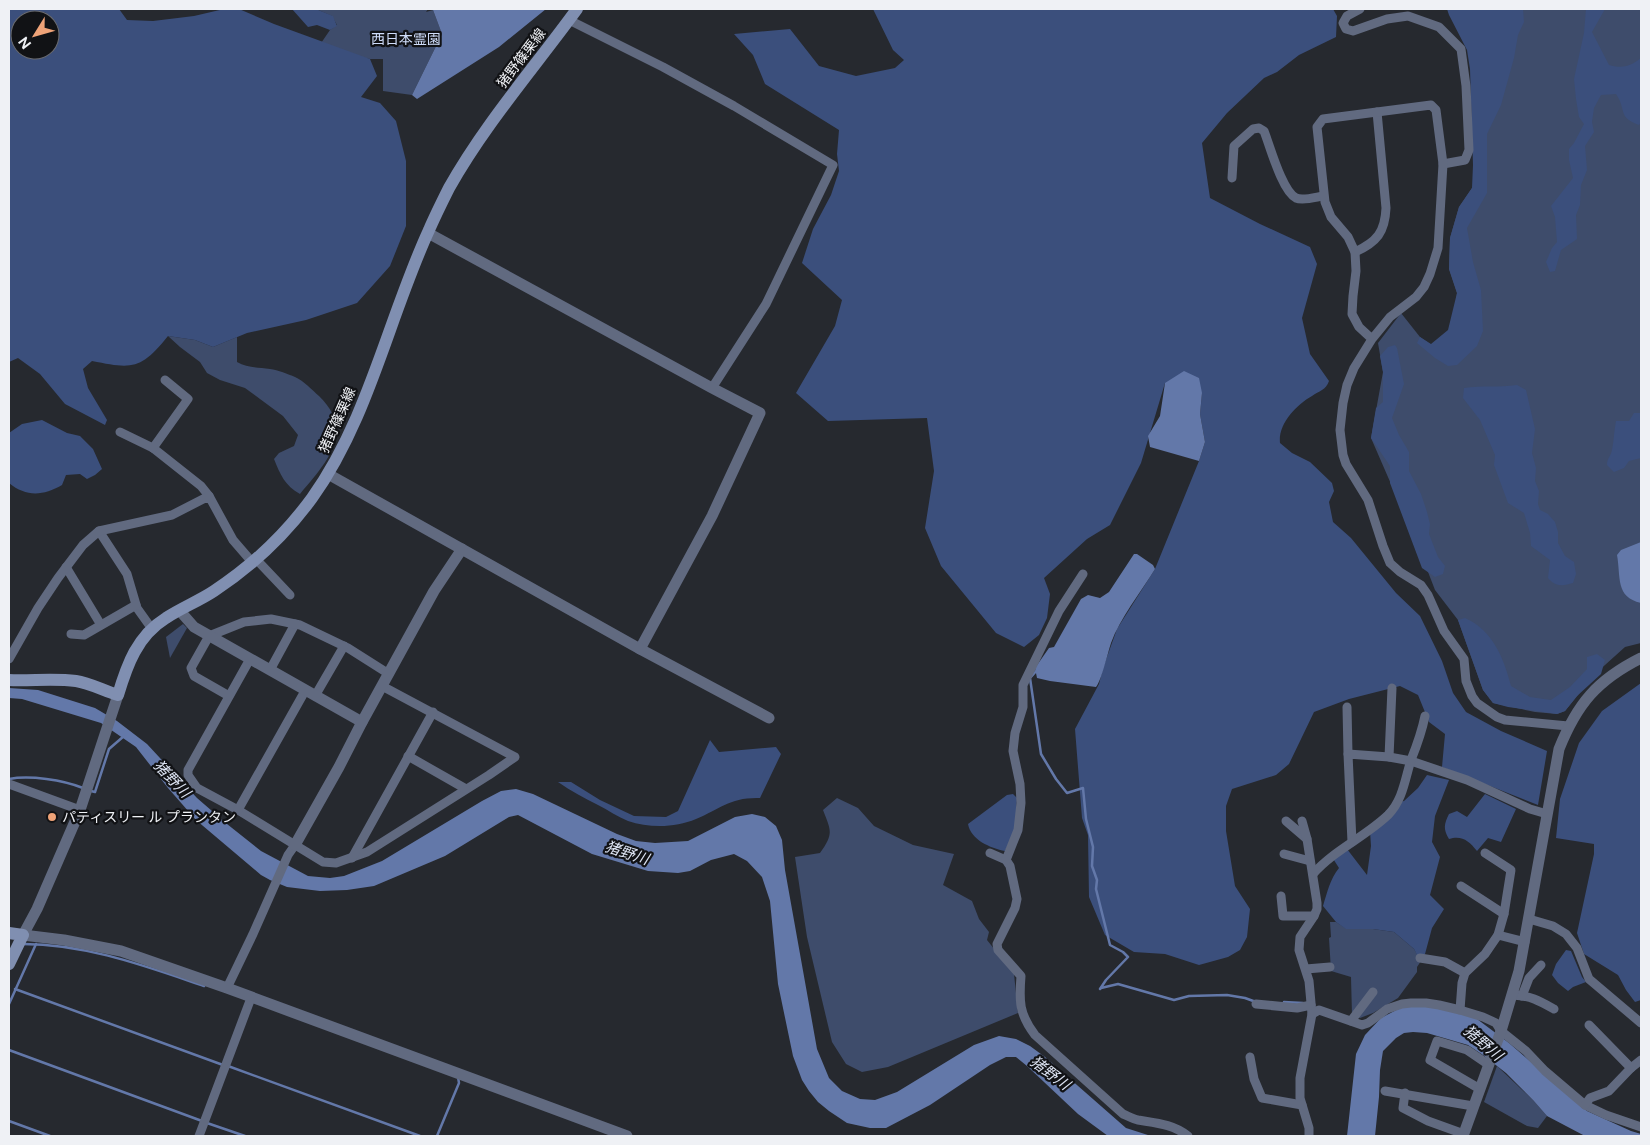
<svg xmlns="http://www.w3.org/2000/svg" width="1650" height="1145" font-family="'Public Sans','Noto Sans JP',sans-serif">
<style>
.green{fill:#3e4c6b}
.forest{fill:#3b4f7c;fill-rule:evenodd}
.water{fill:#6378a9}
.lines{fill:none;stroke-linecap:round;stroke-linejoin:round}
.stream{stroke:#6378a9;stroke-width:2.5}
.minor{stroke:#616a80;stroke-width:9}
.tertiary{stroke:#616a80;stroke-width:11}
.secondary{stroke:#808fb1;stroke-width:12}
.poi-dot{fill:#efa378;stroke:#111215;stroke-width:2}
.labels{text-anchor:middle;stroke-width:4.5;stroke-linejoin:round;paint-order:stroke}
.park-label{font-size:14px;fill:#cfddfa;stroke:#111215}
.street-label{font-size:14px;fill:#eff1f5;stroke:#111215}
.poi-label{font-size:14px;fill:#eff1f5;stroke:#111215;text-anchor:start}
.water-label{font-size:15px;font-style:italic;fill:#dde4f3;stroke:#111215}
</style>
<rect width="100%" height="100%" fill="#26292f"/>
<g class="green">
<polygon points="316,9 428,9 426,12 433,10 442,34 412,95 383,91 383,59 370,59 317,49 330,30 337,25 332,16"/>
<polygon points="1500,9 1641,9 1641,643 1625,647 1595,674 1565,711 1557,714 1535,712 1493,703 1483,690 1458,620 1435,590 1418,546 1371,438 1383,372 1378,343 1401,313 1420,337 1437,349 1451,348 1457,293 1449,269 1450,238 1459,207 1472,188 1480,172"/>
<path d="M168,336L195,340L213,347L237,337V362C247,368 258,367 270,369C278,370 288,374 295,377C304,381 312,390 319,396C356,432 326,463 300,494C285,486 280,474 274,459L279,453L294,446L298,435L283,416L260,399L245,388L220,380L207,373L200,362L180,347Z"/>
<polygon points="183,624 187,628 170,658 166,637"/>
<path d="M837,798L858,808L874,826L913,845L954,854L943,885L972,901L979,919L989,932L987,940L1014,974L1018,1013L888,1067L862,1072L846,1064L832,1042L807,937L795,857L820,853C834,833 831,831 823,810Z"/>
<polygon points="1330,922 1336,922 1347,929 1373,929 1394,932 1414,949 1421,961 1417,967 1417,972 1398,998 1373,1013 1360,1018 1352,1015 1351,977 1331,971 1329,938 1331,937"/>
<polygon points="1497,1066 1533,1100 1547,1116 1538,1128 1527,1126 1484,1102"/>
</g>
<g class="forest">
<path d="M9,9H119L127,20L153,21L194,16L224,9H239L274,24L370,59L377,76L361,97L380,103L396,121L406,161V226L390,266L357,303L306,320L247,333L213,347L195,340L168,336C141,370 132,369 92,361L83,369L88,388L107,420L105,425L65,404L40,374L18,358L9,362ZM20,20H50V50H20Z"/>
<polygon points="292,9 316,9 333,16 337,26 330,30 317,25 308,27"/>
<path d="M873,9H1333L1337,16L1336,37L1299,55L1277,72L1264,78L1227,113L1202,143L1210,198L1260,224L1310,247L1317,264L1302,318L1310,354L1329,381C1326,390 1319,391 1312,396C1296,405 1278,424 1280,443L1292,453L1310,462L1332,483L1334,491L1329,502L1333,522L1351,538L1396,593L1420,616L1442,661L1453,693L1466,712L1501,731L1547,751L1538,805L1442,767L1445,734L1429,722L1418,695L1400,686L1349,699L1314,712L1289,764L1276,775L1232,789L1226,806V831L1235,886L1250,909L1247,937L1240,950L1228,957L1199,965L1165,954L1134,952L1105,935L1089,897L1088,835L1082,818L1075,729L1099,684L1103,668L1117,629L1155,569L1199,461L1205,442L1200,414L1202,393L1165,383L1141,463L1110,525L1087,539L1044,578L1050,594L1047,618L1039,635L1024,647L996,633L941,566L925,528L934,471L927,418L828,421L796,393L835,326L842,300L802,263L813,229L831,195L839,171L837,154L839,130L765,84L753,55L734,34L790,29L819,66L856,76L895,68L904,60L893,50Z"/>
<polygon points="1447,9 1523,9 1524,22 1518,35 1514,58 1501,105 1487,134 1487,193 1467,228 1473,262 1481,290 1483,331 1477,346 1457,365 1448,366 1435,358 1417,343 1420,337 1431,344 1448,330 1457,293 1449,269 1450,238 1459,207 1472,188 1473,165 1470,69 1467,50 1449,15"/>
<path d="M1586,9H1605L1592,32L1609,65C1622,69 1631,66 1641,58V122L1639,125C1617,117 1627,110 1616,94L1601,95L1594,108L1592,122L1594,132L1585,146L1587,170L1581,185L1580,205L1576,215L1577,239L1561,250L1555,271L1550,272L1546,262L1552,248L1557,242L1555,217L1551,206L1573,178L1569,160V149L1574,143L1584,124L1579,117L1576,99L1574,79L1584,33Z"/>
<polygon points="1395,345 1397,348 1404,384 1392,418 1399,435 1409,452 1409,471 1421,494 1427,512 1430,524 1429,534 1438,557 1445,566 1443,574 1435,577 1422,568 1390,483 1390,466 1371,438 1376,408 1383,402 1383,372 1380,356 1388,347"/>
<path d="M1517,385L1526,390L1535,429L1532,453L1536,468L1535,481L1539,491L1538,504L1540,510L1548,514L1555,522L1558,532V543L1565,556L1574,562L1576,574L1573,583C1563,586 1555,587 1548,578L1550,560L1531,546L1530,533L1524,513L1508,503L1494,465L1495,455L1480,420L1463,398L1464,388C1482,385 1499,388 1517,385Z"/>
<path d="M1634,413H1641V458L1629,461L1624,468L1614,472L1607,465C1607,458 1611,456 1612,450C1614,440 1614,431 1616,421H1629Z"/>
<path d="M42,420L67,433L80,436L93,449L102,469L95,475L87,479L80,474L66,475L62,485C43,496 26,497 9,483V433L22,424Z"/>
<path d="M1465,618C1493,630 1504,659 1511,686L1530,697L1551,700L1570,687L1587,669V657L1597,654L1605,660L1601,674L1577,696L1565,711L1557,714L1508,707L1493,703L1483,690L1458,620Z"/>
<polygon points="1641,683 1641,1000 1635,1002 1626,990 1618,975 1584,954 1577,933 1594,854 1594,844 1556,838 1560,799 1579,743 1602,711"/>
<path d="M710,740L719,752L776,747L781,754L760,798C730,797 720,809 696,819C675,828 649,828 628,821C618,817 608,810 598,805C584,798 571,791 558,782H571L600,800L634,816L666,817L678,811Z"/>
<path d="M1427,775L1449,780L1435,816L1432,842L1440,857L1430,895L1444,909L1432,928L1425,954L1418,957L1414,949L1394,932L1373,929H1346L1336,922L1323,906C1327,893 1330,879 1339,868L1332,857L1347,849L1367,875L1371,846L1370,831L1395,803L1404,801L1418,788Z"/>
<path d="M1013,794L1017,798L1015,830L1005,851C990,848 971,840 968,824L1007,795Z"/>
<path d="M1485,794L1516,809L1501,842L1488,838L1477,851C1469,841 1462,835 1449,839C1443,829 1444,824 1449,814L1457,811L1467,817Z"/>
<polygon points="1566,950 1571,951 1582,977 1586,982 1573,987 1568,991 1558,983 1552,975 1556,964"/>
</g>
<g class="water">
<polygon points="434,9 546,9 499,47 417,99 412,95 442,34 433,10"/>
<polygon points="1184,371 1199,378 1202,393 1200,414 1205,442 1199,461 1150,447 1148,436 1160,416 1165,383"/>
<path d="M1641,542V603C1615,597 1621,577 1617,555L1621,550Z"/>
<path d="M1134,554H1137L1153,565L1155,569C1141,592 1120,618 1111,643C1108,652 1101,682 1096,687L1050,681L1037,678L1035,668L1049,648L1054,647L1081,599L1088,595L1100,598L1109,592Z"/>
<polygon points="9,688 38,690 95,708 117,721 147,744 197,798 227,824 261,851 308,876 330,878 344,876 382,861 482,801 501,791 516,789 533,794 617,834 636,841 655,843 688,841 735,817 752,814 765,817 776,826 782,840 785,870 817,1049 829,1078 842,1091 860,1099 875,1100 897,1092 974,1045 999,1036 1016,1039 1030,1046 1045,1057 1126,1128 1151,1136 1108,1136 1078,1114 1027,1066 1016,1057 1006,1057 990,1065 930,1105 886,1128 870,1128 847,1123 829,1111 818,1102 809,1091 802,1080 793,1056 778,984 770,901 762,877 747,861 734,854 711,860 690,871 678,873 648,871 592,854 518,815 509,817 445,856 374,886 347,890 320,891 287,887 270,880 261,875 196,820 168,788 136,747 101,723 22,699 9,698"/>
<polygon points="1406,1005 1429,1006 1473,1016 1509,1043 1587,1111 1631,1131 1641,1134 1641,1136 1585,1136 1547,1116 1533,1100 1506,1073 1483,1055 1468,1045 1427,1033 1413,1032 1404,1033 1396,1038 1383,1051 1380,1070 1379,1097 1375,1136 1347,1136 1356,1054 1365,1035 1381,1018"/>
</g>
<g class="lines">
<g class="stream">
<polyline points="1038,669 1030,678 1041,754 1056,779 1067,793 1083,788 1086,819 1093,847 1092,866 1097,880 1096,889 1110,945 1123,952 1128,957 1106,980 1100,989"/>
<path d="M9,779C30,775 63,780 83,788"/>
<polyline points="91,791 95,792 109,749 124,736"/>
<path d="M23,944C86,944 145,966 204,986"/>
<polyline points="1101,988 1118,984 1174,1000 1189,996 1227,995 1245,998 1256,1002"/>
<polyline points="15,989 223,1065"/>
<polyline points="1284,1002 1303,1003"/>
<polyline points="9,1004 36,944"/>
<polyline points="9,1050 202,1121"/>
<polyline points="228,1066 420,1136"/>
<polyline points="9,1121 50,1136"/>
<polyline points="207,1123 245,1136"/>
<polyline points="437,1136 459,1083 458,1077"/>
</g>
<g class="minor">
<polyline points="1360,9 1347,16 1343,23 1346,29 1353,31 1387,19 1408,16 1439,27 1461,49 1466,86 1469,150 1465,160 1443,164"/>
<polyline points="569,20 663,67 734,106 833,165 766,304 712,388"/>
<path d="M1232,178L1234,146L1253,129L1259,128L1264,131C1270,146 1282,191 1296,198C1303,201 1316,197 1323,196"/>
<path d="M1355,252C1377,242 1385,232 1386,208L1377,112"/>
<polyline points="1372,339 1359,327 1352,314 1353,296 1356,271 1355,252 1348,237 1331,217 1325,202 1317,127 1323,119 1431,105 1436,110 1443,164 1438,248 1430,274 1424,287 1416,297 1390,317 1372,339 1354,368 1347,385 1343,403 1340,430 1343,455 1346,464 1368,500 1383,546 1390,563 1400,572 1421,585 1428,595 1444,631 1464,659 1466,681 1472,696 1477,703 1497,717 1505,720 1568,726"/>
<polyline points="120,432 153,448 201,486 209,496"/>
<polyline points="153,448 188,399 165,380"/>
<polyline points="99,531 127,574 137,608 152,629"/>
<polyline points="256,559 290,595"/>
<polyline points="66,567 101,625"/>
<polyline points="71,634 84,635 136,605"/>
<polyline points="9,659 38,608 58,578 83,545 99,531 172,515 209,496 233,540 252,562"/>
<polyline points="250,659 188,770 188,775 197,788 238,810 323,862 336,863 367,852 489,775 515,757 382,686"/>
<polyline points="270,670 295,624"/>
<polyline points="229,696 194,676 191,668 209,636 244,622 271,619 300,625 348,648 389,674"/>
<polyline points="315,696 344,646"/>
<polyline points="1347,707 1348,754"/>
<polyline points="408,756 466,789"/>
<polyline points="1389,757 1392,688"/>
<polyline points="9,784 80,810"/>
<polyline points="238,810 305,691"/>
<polyline points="1286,821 1307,839"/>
<polyline points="1302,821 1307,839 1317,903 1317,909 1314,916 1300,937 1299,950 1309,981 1312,1014 1300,1078 1300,1098 1309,1128 1309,1136"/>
<polyline points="1352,842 1348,754 1389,757 1411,761 1467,780 1530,809 1547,814"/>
<path d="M990,853L1006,860L1010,866L1017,899L1015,908L997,944L998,950L1021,976C1019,1001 1019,1014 1035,1035L1123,1114C1128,1116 1133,1119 1138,1120C1156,1123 1173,1124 1188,1136"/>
<polyline points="1284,854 1310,861"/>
<polyline points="352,858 433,712"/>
<polyline points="1006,860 1018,830 1021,803 1020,784 1013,751 1015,733 1023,707 1023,685 1059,611 1083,574"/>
<path d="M1313,874C1334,850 1365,837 1388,815C1403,800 1405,779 1411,760C1417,745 1422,731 1425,716"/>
<polyline points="1461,886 1504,914"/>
<polyline points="1281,896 1283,916 1314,916"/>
<polyline points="1529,919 1553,926 1566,934 1577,948 1589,979 1641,1023"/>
<polyline points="1498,935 1525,942"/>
<polyline points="1420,958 1445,962 1465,973"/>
<polyline points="1306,969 1330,967"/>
<polyline points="227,988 253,934 288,855 295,845"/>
<path d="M1513,995C1531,996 1538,1000 1554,1009"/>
<polyline points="1522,996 1529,978 1541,965"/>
<polyline points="1256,1004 1297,1008 1311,1005"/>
<polyline points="1460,1010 1462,983 1465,973 1485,954 1498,935 1504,914 1511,870 1485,853"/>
<polyline points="1312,1014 1319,1010 1362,1025 1368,1023 1387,1009 1402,1004 1411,1003 1426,1003 1439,1005 1460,1010 1483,1017 1496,1023 1501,1031 1526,1051 1545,1071 1585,1105 1606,1115 1641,1127"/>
<polyline points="1351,1021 1373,992"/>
<polyline points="1589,1025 1631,1068"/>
<polyline points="1250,1057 1254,1079 1262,1098 1302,1105"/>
<polyline points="1480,1089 1430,1060 1437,1041 1467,1050 1489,1065"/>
<polyline points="1385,1091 1473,1106"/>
<polyline points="1405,1093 1403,1108 1428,1121 1464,1134"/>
<polyline points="1585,1105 1590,1098 1609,1091 1631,1068 1641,1060"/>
<polyline points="199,1136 251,998"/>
</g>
<g class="tertiary">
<polyline points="428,233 712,388 760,413 712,516 640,649"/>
<polyline points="328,474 640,649 769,718"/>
<polyline points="180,611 194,627 362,722"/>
<polyline points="118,695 80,810 37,909 23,935 64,940 121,951 227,988 627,1136"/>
<polyline points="295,845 339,767 362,722 434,591 462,549"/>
<path d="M1463,1136L1501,1031L1519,971L1559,749C1577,704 1597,680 1641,658"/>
</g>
<g class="secondary">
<path d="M9,680C31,681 54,678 76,681C90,683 104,691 118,695C127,665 137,636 166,618C181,608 199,601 214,591C252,566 285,535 312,498C369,418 388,319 429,230C435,216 442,202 449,188C485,124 534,68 577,9"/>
<polyline points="9,933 23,935 9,964"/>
</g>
</g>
<circle class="poi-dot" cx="52" cy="817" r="5"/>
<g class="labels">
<g class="park-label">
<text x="406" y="44">西日本霊園</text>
</g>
<g class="street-label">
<text transform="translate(521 58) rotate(-53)" y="5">猪野篠栗線</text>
<text transform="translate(337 420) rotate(-66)" y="5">猪野篠栗線</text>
</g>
<g class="poi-label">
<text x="62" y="822">パティスリー ル プランタン</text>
</g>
<g class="water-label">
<text transform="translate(172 779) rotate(46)" y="5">猪野川</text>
<text transform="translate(627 853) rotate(18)" y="5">猪野川</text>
<text transform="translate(1483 1043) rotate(40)" y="5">猪野川</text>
<text transform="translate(1050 1073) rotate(37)" y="5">猪野川</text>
</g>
</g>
<rect width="1650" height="1145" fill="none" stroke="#eff1f5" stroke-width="20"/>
<g transform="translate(35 35) rotate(233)"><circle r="24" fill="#111215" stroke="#6a6b6f"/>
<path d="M0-4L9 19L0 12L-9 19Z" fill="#efa378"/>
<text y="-8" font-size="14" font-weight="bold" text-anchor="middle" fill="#eff1f5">N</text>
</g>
</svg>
